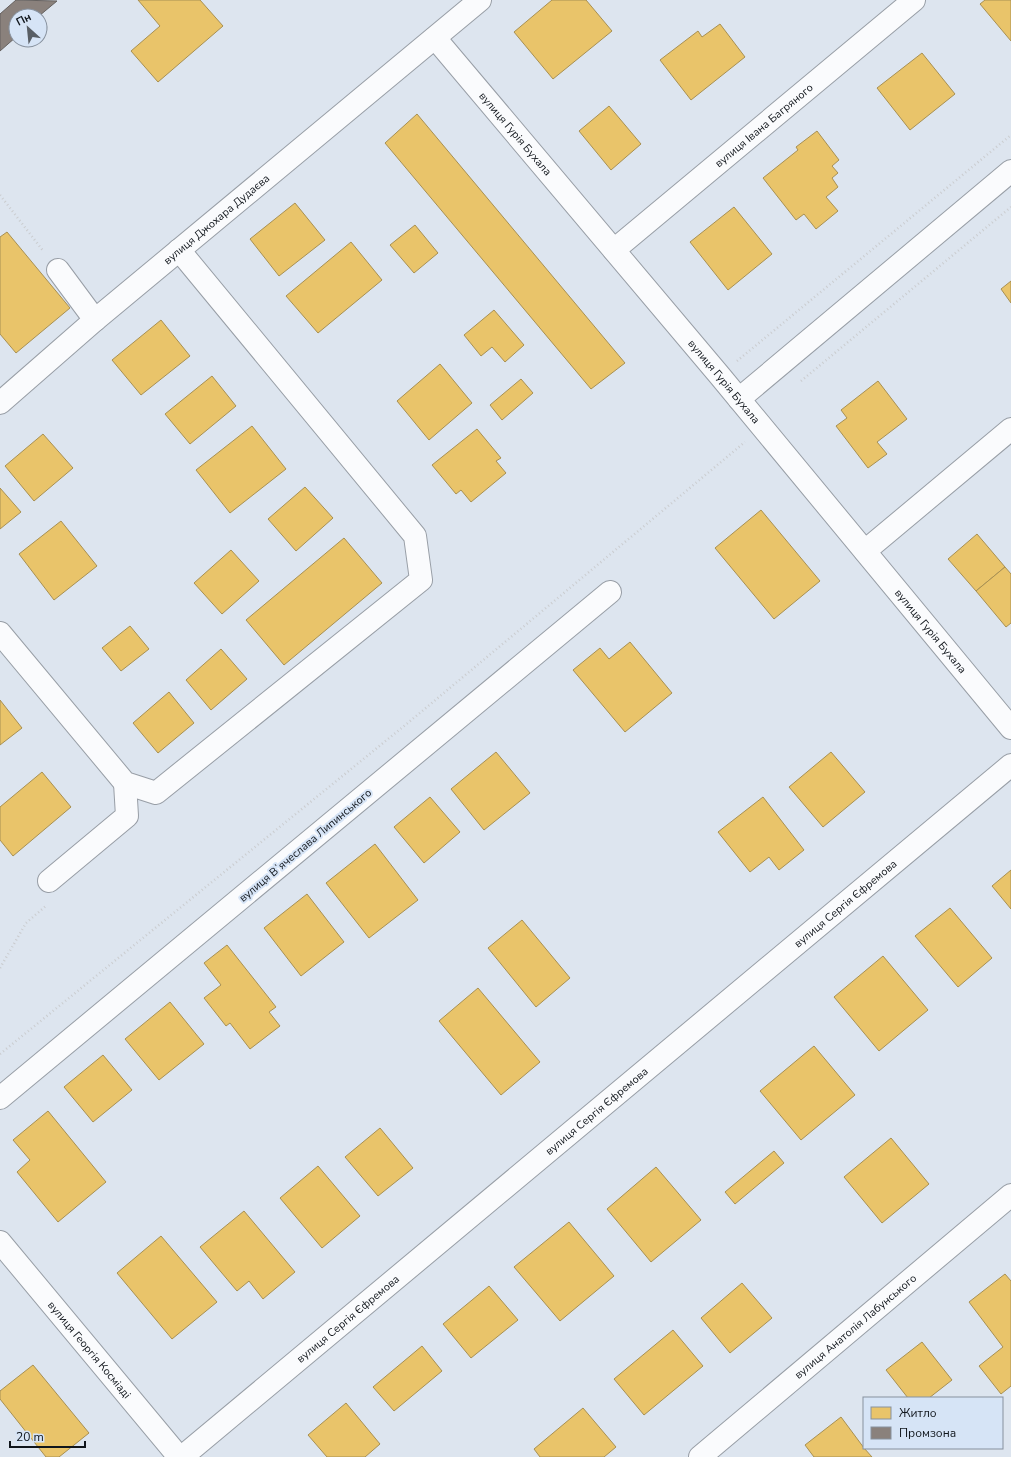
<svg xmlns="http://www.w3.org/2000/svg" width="1011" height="1457" font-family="'Nunito Sans',sans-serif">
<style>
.homes{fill:#e9c46a;stroke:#a89052}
.industry{fill:#8a817c;stroke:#65615f}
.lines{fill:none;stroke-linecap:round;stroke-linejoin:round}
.minor-casing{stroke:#989ea6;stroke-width:24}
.path{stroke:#cacccf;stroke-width:2.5;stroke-dasharray:1 3;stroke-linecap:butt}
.minor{stroke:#fafbfd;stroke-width:22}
.labels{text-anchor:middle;stroke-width:4;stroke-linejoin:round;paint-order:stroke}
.street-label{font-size:11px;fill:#10151b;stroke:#d6e4f6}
</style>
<rect width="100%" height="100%" fill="#dde5ef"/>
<g class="homes">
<polygon points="138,0 200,0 223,26 158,82 131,51 160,26"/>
<polygon points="552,0 586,0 612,31 553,79 514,32"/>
<polygon points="985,0 1011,0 1011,41 980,4"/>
<polygon points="720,24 745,57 691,100 660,60 698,31 702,37"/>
<polygon points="922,53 955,94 910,130 877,88"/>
<polygon points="609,106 641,144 611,170 579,131"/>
<polygon points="417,114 625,363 591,389 385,143"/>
<polygon points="817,131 839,160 832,166 838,173 832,178 838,187 826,197 838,211 816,229 804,214 796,220 763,178 798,150 796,147"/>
<polygon points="295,203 325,240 279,276 250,239"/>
<polygon points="734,207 772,254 728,290 690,242"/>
<polygon points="415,225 438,253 414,273 390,245"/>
<polygon points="7,232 70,308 16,353 0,334 0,237"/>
<polygon points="351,242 382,280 318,333 286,296"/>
<polygon points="1011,281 1011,303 1001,289"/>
<polygon points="494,310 524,345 505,362 492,347 481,356 464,335"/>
<polygon points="161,320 190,356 141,395 112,360"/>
<polygon points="440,364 472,403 429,440 397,401"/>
<polygon points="212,376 236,406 190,444 165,414"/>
<polygon points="521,379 533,393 502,420 490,405"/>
<polygon points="878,381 907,419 877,442 887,454 868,468 836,426 847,418 841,410"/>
<polygon points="252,426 286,469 230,513 196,470"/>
<polygon points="477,429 501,458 496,461 506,473 471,502 461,490 456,494 432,465"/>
<polygon points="43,434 73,468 34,501 5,466"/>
<polygon points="305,487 333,518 296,551 268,519"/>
<polygon points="0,488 21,512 0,529"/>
<polygon points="761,510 820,581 774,619 715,548"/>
<polygon points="61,521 97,566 54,600 19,554"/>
<polygon points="977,534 1005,567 976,591 948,559"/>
<polygon points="344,538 382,583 284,665 246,620"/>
<polygon points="231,550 259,581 222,614 194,583"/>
<polygon points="1005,567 1011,574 1011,623 1006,627 976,591"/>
<polygon points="130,626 149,649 121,671 102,648"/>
<polygon points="630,642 672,693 625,732 573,670 600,648 609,659"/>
<polygon points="221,649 247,679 211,710 186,680"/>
<polygon points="169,692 194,723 158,753 133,723"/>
<polygon points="0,700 22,728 0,745"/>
<polygon points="496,752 530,793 484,830 451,789"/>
<polygon points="831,752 865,792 823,827 789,787"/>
<polygon points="42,772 71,807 13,856 0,840 0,807"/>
<polygon points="430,797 460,832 424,863 394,827"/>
<polygon points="763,797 804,850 779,870 769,857 750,872 718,832"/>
<polygon points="375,844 418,900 369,938 326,883"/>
<polygon points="1011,870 1011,909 992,886"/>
<polygon points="307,894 344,942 301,976 264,928"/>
<polygon points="950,908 992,958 958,987 915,936"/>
<polygon points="522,920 570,978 536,1007 488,948"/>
<polygon points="227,945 276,1007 269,1012 280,1026 250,1049 230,1023 226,1026 204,998 221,985 204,963"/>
<polygon points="883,956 928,1010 879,1051 834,997"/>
<polygon points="478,988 540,1062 501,1095 439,1021"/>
<polygon points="170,1002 204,1044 159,1080 125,1039"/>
<polygon points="814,1046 855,1095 801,1140 760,1091"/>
<polygon points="103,1055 132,1090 93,1122 64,1087"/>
<polygon points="48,1111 106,1182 58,1222 17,1172 30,1160 13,1140"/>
<polygon points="380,1128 413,1168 378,1196 345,1157"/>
<polygon points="891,1138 929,1184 882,1223 844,1177"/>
<polygon points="774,1151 784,1163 735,1204 725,1192"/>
<polygon points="318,1166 360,1216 322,1248 280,1198"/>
<polygon points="656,1167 701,1220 651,1262 607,1209"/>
<polygon points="244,1211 295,1272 263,1299 249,1281 237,1291 200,1247"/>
<polygon points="569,1222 614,1276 560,1321 514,1267"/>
<polygon points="161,1236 217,1302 172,1339 117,1273"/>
<polygon points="1005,1274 1011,1281 1011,1386 1001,1394 979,1366 1003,1347 969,1302"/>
<polygon points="742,1283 772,1318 730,1353 701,1318"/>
<polygon points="489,1286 518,1320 471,1358 443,1324"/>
<polygon points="673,1330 703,1366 644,1415 614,1379"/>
<polygon points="922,1342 952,1380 929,1398 908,1398 886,1370"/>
<polygon points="422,1346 442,1371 394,1411 373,1387"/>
<polygon points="33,1365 89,1433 59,1457 46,1457 0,1399 0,1391"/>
<polygon points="346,1403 380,1444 365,1457 327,1457 308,1435"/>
<polygon points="583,1408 616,1447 604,1457 540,1457 534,1449"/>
<polygon points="841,1417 864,1448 872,1457 814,1457 805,1445"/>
</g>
<polygon class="industry" points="16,0 57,1 39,16 16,16 16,37 0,51 0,14"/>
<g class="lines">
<defs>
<g id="minor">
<path id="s1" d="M435,38L720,376L1011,728"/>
<path id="s2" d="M614,250L914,0"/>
<polyline points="58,270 95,320"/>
<polyline points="739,399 1011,171"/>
<path id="s3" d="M0,403L95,320L480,0"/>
<polyline points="865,551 1011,429"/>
<polyline points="0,633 125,783 156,793 421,580 415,536 179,250"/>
<polyline points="49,881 127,816 125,783"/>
<polyline points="0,1098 610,592"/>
<path id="s4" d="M0,1242L179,1457"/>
<path id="s5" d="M182,1457L1011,765"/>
<path id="s6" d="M700,1457L1011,1195"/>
</g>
</defs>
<use href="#minor" class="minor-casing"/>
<g class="path">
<polyline points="0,195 44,252"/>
<polyline points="737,361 1011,135"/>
<polyline points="801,381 1011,207"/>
<polyline points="0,968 26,923 47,905"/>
<polyline points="0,1054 409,722 745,442"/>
</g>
<use href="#minor" class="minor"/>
</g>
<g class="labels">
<g class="street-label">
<text dy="4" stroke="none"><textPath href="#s2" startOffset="195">вулиця Івана Багряного</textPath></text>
<text dy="4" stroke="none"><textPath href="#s1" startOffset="125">вулиця Гурія Бухала</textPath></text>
<text dy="4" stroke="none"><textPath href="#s3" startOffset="284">вулиця Джохара Дудаєва</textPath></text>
<text dy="4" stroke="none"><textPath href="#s1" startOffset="449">вулиця Гурія Бухала</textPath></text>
<text dy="4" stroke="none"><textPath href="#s1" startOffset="773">вулиця Гурія Бухала</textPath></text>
<text transform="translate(305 845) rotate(-40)" y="4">вулиця Вʼячеслава Липинського</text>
<text dy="4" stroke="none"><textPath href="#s5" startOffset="864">вулиця Сергія Єфремова</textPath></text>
<text dy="4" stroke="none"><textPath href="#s5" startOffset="540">вулиця Сергія Єфремова</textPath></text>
<text dy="4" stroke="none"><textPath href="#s5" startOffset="216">вулиця Сергія Єфремова</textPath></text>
<text dy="4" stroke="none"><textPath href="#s6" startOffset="203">вулиця Анатолія Лабунського</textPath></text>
<text dy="4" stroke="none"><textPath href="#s4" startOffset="140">вулиця Георгія Косміаді</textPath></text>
</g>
</g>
<rect x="863" y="1397" width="140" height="52" fill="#d6e4f6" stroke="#87919e"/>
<rect x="871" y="1407" width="20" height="12" fill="#e9c46a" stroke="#87919e"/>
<text x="899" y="1417" font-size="12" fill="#10151b">Житло</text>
<rect x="871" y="1427" width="20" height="12" fill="#8a817c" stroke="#87919e"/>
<text x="899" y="1437" font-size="12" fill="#10151b">Промзона</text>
<g transform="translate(28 28) rotate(333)"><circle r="19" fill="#d6e4f6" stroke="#87919e"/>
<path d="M0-3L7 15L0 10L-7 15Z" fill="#585e65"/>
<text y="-6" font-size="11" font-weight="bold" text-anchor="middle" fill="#10151b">Пн</text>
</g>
<path d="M10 1441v6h75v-6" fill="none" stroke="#10151b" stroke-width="2"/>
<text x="16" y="1441" font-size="12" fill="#10151b" stroke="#d6e4f6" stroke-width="3" paint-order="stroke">20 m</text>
</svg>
